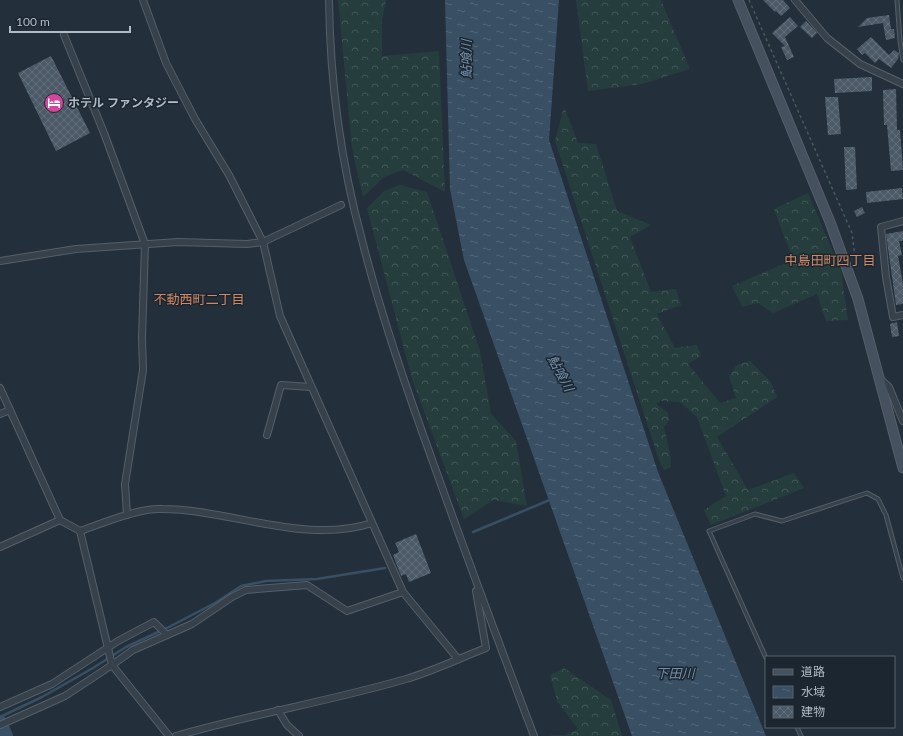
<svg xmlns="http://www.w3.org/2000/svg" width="903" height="736" font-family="Lato,'Noto Sans JP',sans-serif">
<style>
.forest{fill:url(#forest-crowns)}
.water{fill:url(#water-ripples)}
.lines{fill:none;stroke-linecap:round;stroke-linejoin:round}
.stream{stroke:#394f64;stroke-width:2.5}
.river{stroke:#394f64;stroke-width:14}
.building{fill:url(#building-cross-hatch)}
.lane-casing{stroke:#555f69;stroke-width:5}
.street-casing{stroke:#555f69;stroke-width:8}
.secondary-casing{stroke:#555f69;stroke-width:11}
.path{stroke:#455a5b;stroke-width:1.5;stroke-dasharray:3 3;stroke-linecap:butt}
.lane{stroke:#37414b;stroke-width:3}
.street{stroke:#37414b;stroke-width:6}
.secondary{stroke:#45515e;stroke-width:9}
.labels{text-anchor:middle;stroke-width:3;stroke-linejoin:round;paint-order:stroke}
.poi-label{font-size:12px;font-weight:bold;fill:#b2bcc7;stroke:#1c2630;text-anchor:start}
.water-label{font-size:13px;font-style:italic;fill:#7390aa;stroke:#1c2630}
.neighbourhood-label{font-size:13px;fill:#d18963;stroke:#1c2630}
</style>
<defs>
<pattern id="forest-crowns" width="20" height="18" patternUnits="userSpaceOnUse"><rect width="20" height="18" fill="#263d3d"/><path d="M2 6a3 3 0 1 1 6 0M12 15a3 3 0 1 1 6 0" fill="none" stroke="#435758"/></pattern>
<pattern id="water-ripples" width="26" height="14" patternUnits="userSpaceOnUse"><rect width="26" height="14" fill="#394f64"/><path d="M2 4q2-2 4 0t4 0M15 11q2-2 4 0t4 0" fill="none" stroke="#536679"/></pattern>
<pattern id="building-cross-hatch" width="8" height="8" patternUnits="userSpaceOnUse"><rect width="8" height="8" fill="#4c5a67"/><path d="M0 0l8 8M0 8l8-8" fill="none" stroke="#63707b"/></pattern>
</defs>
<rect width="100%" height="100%" fill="#23303b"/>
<g class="forest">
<polygon points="338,0 386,0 382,20 382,56 439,51 445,192 403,170 384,177 363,197 352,148"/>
<polygon points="576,0 661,0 690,69 642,84 588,91"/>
<polygon points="564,107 578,143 596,144 617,211 651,225 630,237 651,292 676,289 681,305 657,314 675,348 697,345 701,356 688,364 720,403 736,398 729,376 737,365 750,361 771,382 777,397 717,437 748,490 794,473 804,488 711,525 704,510 726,496 697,417 680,402 661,401 656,404 668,413 669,421 664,427 671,459 671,467 664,470 659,460 555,141"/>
<polygon points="400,185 427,192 480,351 491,414 516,441 527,506 493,500 464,519 412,379 367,208 384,191"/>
<polygon points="808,193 841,271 848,320 826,321 817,294 773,313 758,303 742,307 732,286 793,260 774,209"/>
<polygon points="564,668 611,700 622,736 551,736 551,735 565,735 578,729 557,701 550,675"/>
</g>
<polygon class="water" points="445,0 559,0 549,140 658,472 766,736 632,736 464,260 450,189"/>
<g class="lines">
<g class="stream">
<polyline points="473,532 552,499"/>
<polyline points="0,717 42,697 93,668 126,647 167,628 215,603 241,586 266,581 317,579 385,568"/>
</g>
<polyline class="river" points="0,722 6,736"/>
</g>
<g class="building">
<polygon points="763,0 783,0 790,8 781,16 776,11 775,12"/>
<polygon points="889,15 891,29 894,29 895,38 886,40 883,23 858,27 867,18"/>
<polygon points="790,17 798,26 785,37 794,57 787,60 781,47 785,46 772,33"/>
<polygon points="806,21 817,33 812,38 800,27"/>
<polygon points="871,37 889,55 894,50 899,53 898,59 891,68 879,59 875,63 865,53 862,55 857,49"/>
<polygon points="51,56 90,133 56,151 18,73"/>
<polygon points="872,77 872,91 835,93 834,79"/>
<polygon points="896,89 897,130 900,130 903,170 891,171 887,125 884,125 883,90"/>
<polygon points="825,97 838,97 841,134 828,135"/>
<polygon points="844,147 855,147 857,189 846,190"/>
<polygon points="902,188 903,199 867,203 866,192"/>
<polygon points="862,207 865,213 857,217 854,211"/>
<polygon points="903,231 903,241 899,241 902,255 898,256 903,284 903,304 896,305 886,234"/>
<polygon points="897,322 899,336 892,337 890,324"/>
<polygon points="416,534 431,573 409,582 406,574 401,576 393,555 399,552 395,543"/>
</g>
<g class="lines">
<defs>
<g id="lane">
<polyline points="897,0 900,41 903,60"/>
<polyline points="766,658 709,531 755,514 782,521 867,493 878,499 886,515 903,578"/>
<polyline points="797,727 801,736"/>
</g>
<g id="street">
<polyline points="143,0 166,63 195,119 229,175 263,242 280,316 403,592 458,659"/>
<path d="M329,0C330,80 341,163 362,240C381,316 407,391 434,465C466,555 500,646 534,736"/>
<polyline points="795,0 827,38 860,64 903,84"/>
<polyline points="64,35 104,133 145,244 142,338 143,370 125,484 127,515"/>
<polyline points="903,221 881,227 886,277 893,317 903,315"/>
<polyline points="0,261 76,249 178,242 247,244 263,242 341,205"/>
<polyline points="879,378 889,387 903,421"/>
<polyline points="0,388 60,520 80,531 112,665 65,696 0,725"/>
<polyline points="0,414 10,410"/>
<polyline points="267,435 281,385 311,387"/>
<path d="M80,531C103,523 138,508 162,509C229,509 305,545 372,523"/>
<polyline points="0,547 60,520"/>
<polyline points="167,635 133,650 112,665 169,736"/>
<polyline points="0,707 52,684 118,641 154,622 167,635 192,624 232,597 246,590 307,585 347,611 403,592"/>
<polyline points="278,710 287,725 299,736"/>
<path d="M176,736C252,714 331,701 406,679C433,671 460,658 486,648L476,591"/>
</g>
<polyline id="secondary" points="738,0 830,222 858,299 903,468"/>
</defs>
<use href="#lane" class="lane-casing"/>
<use href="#street" class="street-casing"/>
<use href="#secondary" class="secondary-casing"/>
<polyline class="path" points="749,0 852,233 856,266"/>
<use href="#lane" class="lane"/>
<use href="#street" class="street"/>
<use href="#secondary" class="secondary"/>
</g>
<defs>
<symbol id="hotel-disc" viewBox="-11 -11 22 22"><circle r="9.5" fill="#d1479c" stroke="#1c2630"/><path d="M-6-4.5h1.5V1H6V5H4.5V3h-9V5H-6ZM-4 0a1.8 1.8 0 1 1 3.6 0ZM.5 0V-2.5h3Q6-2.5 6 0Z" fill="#fff"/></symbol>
</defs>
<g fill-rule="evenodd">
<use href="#hotel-disc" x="43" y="92" width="22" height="22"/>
</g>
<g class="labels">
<g class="poi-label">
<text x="68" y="107">ホテル ファンタジー</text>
</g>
<g class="water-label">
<text transform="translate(466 59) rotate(-90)" y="5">鮎喰川</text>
<text transform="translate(561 373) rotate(62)" y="5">鮎喰川</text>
<text x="675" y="678">下田川</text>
</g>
<g class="neighbourhood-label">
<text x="830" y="265">中島田町四丁目</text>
<text x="199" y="304">不動西町二丁目</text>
</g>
</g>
<rect x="765" y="656" width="130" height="72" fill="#1c2630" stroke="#58626c"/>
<rect x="773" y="669" width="20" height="6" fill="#45515e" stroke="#58626c"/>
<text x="801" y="676" font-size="12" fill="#b2bcc7">道路</text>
<rect x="773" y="686" width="20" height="12" fill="url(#water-ripples)" stroke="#58626c"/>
<text x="801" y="696" font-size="12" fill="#b2bcc7">水域</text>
<rect x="773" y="706" width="20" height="12" fill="url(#building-cross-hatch)" stroke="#58626c"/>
<text x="801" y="716" font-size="12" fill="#b2bcc7">建物</text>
<path d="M10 26v6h120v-6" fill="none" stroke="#b2bcc7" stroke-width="2"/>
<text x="16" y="26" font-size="12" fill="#b2bcc7" stroke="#1c2630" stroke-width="3" paint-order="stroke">100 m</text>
</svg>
